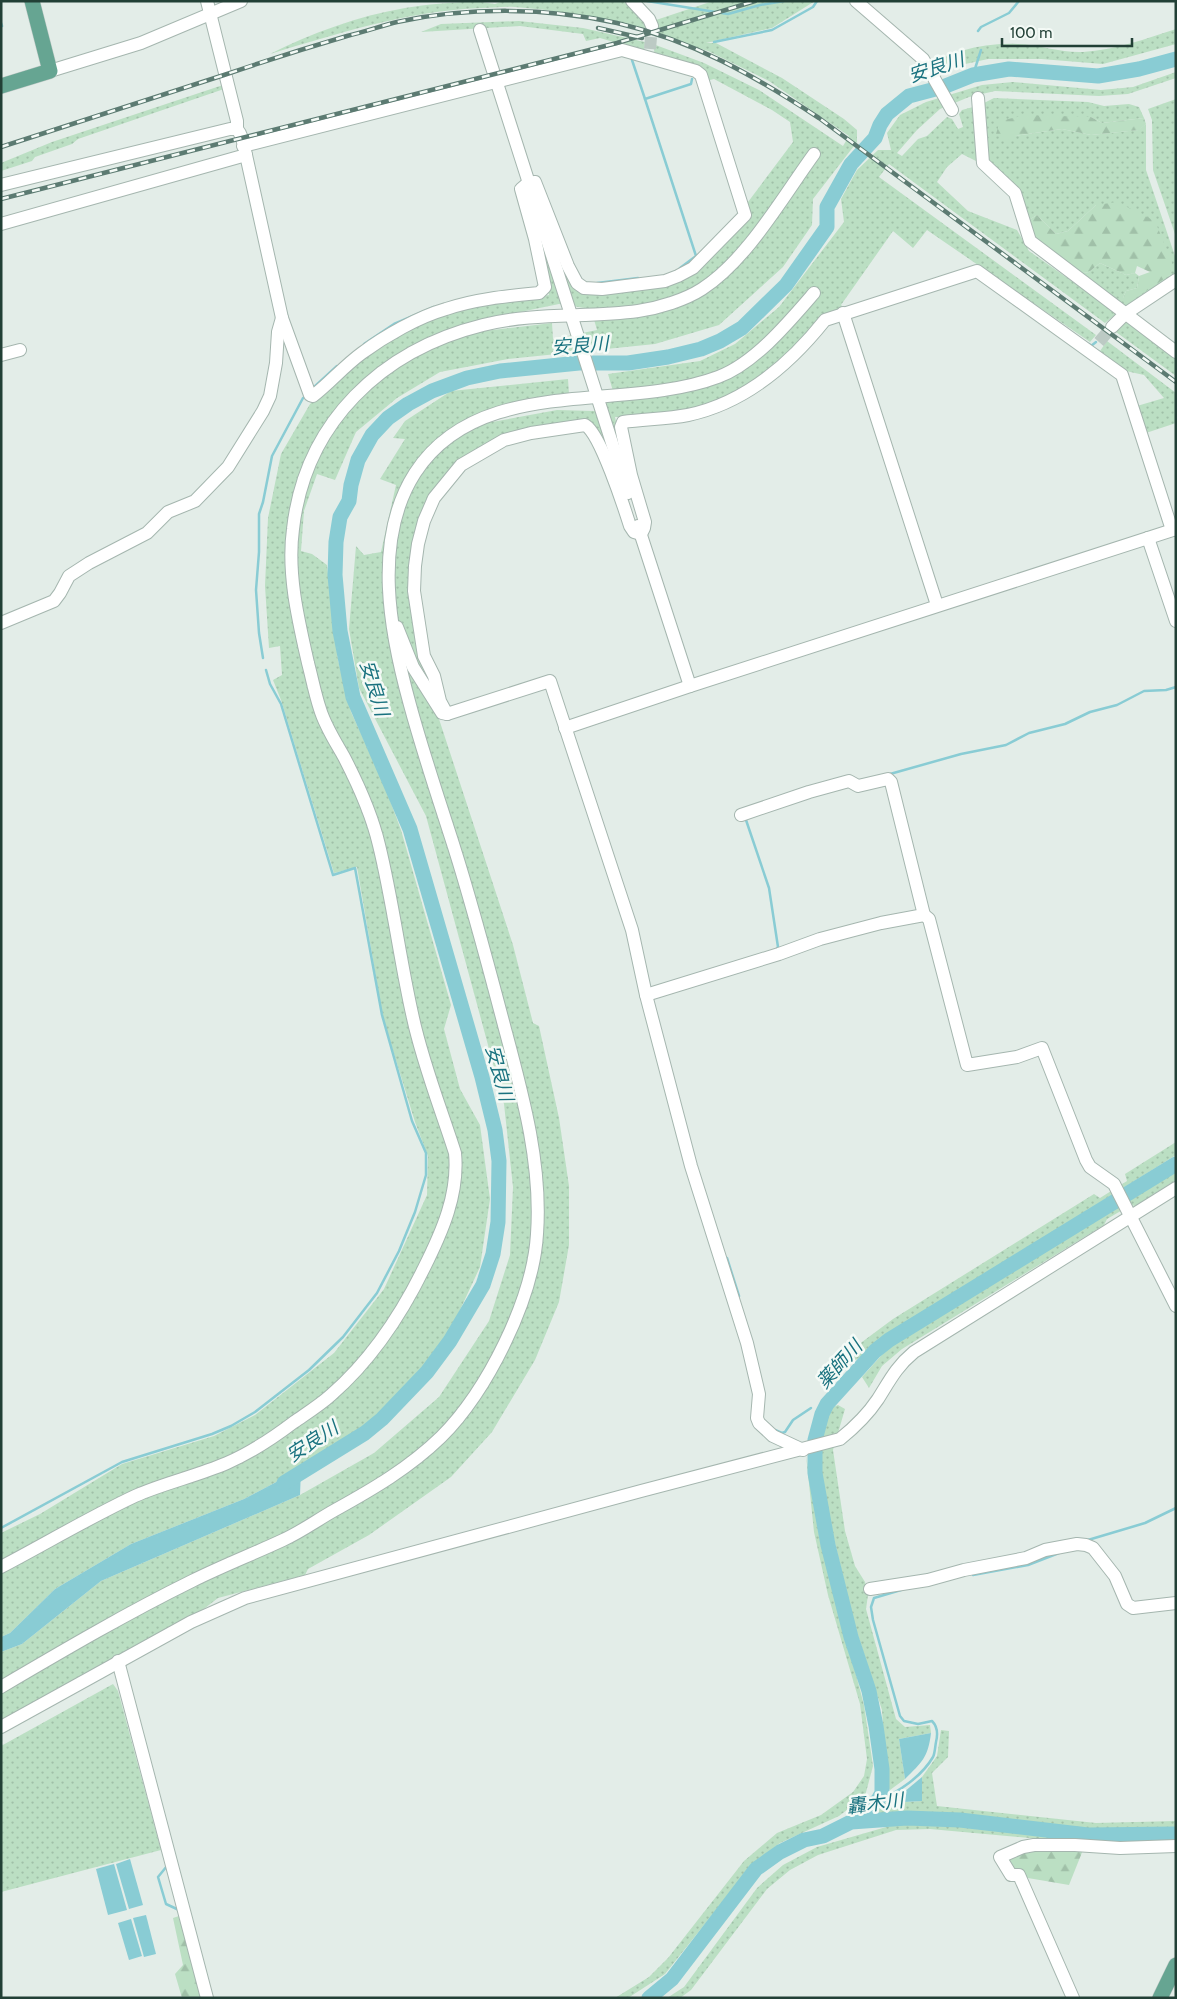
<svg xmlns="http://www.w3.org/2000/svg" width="1177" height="1999" font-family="Cabin,'Noto Sans JP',sans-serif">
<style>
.grass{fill:url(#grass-dots);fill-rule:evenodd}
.forest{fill:url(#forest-firs)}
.water{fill:#89ccd4}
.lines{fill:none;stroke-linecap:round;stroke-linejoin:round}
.stream{stroke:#89ccd4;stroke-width:2.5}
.river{stroke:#89ccd4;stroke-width:15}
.minor-tunnel{stroke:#bccac4;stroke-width:12;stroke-dasharray:12 6;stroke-linecap:butt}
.minor-casing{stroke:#a5b6af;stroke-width:14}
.major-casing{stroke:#c1cac7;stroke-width:16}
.minor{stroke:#fff;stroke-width:12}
.major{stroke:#66a592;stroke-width:15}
.rail-casing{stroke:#5c7b72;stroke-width:4.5}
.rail{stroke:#f4faf6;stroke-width:2.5;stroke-dasharray:8;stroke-linecap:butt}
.labels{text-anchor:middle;stroke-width:5;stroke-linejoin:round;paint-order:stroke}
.water-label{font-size:19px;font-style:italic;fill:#19727f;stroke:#f4faf6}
</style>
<defs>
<pattern id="grass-dots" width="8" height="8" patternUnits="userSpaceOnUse" patternTransform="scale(1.25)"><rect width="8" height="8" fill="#bbdfc3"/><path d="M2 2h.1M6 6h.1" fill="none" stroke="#a0c0a8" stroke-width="1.8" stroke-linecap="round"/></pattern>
<pattern id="forest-firs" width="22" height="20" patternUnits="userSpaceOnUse" patternTransform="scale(1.25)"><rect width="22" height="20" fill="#bbdfc3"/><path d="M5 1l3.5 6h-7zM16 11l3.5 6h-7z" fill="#a0c0a8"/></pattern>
</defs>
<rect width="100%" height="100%" fill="#e3ede8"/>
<g class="grass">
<path d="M474,1L495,4L503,1H623L645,22V29C602,19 559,10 515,7C503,6 492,8 481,8C408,11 339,33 270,54C312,33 358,16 405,8C427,4 451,3 474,1Z"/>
<path d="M713,1H815L772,28L706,43H716L782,78L844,119L857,130V142L813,199L812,225L783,267L719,325L655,344L508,359L440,372L397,398L356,432L335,480L317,474L304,511L301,551L312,554L327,565L338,660L351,712L382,779L401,830L451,1005L444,1029L460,1089L480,1125L490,1199L480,1267L446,1340L373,1422L301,1469L244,1499L131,1544L55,1589L10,1633L1,1637V1533L40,1514L122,1464L214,1436L255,1415L334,1353L384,1289L427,1195L428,1156L415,1122L383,1018L357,867L334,873L281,700L273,680L282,675L280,646L269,648L265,586L268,518L281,454L310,404L362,357L403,331L453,309L549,295L533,214L542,213L579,293L673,282L745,206L793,142L790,122L772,110L714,79L706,81L655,56L653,44L704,63L759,90L843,146L849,136L769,81L708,51L655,36L657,29L653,21ZM559,304L591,309L597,330L553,339L552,323L475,332L472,322Z"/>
<polygon points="519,21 583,28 645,42 644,51 600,38 586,41 583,34 520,26 421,32 441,24"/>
<path d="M1176,29V44L1103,64L1041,59H988L938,70L919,68C949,52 984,42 1018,44C1040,45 1062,53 1083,52C1115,50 1145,39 1176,29Z"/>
<polygon points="1176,72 1176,78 1128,94 1099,96 995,91 969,97 940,109 917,130 897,153 902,156 918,139 927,136 947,117 952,119 958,129 963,127 959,114 962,110 973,107 980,163 962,154 947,167 937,182 968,211 1017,230 1029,251 1117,313 1105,323 889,164 879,177 1096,335 1090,342 927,230 913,248 893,231 841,305 845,309 759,382 722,401 672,414 615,417 630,485 621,487 590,421 520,431 496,440 429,497 411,588 435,688 439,719 513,945 533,1023 539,1026 559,1118 569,1186 569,1245 559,1302 535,1360 492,1432 451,1477 369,1535 308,1569 305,1575 218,1598 205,1608 1,1721 1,1652 22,1644 101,1581 300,1495 374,1453 439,1397 489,1321 510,1255 513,1187 504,1104 426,816 359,688 349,629 356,546 364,555 381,552 396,485 380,479 405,439 393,438 405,421 451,391 568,379 569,394 529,398 483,414 492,422 557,410 594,411 615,398 608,374 700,361 735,344 779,307 844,222 841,199 857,170 878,150 891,150 887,133 900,115 926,102 982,85 1013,82 1101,90 1133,87"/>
<polygon points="223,85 224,89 78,139 72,144 35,157 32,161 1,171 1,163 52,142"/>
<polygon points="994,98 1088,102 1104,106 1129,104 1139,107 1144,118 1102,123 1091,117 1014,136 1062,129 1091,135 1138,130 1146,124 1146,170 1176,259 1176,277 1127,310 1077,274 1089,272 1100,263 1126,275 1135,273 1139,276 1137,288 1126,291 1123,298 1170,275 1096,205 1068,231 1056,234 1037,215 1027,221 985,161 982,104"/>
<polygon points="1176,99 1176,237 1153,170 1152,120 1148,109"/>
<polygon points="1127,321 1176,357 1176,376 1116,332"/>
<polygon points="1107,341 1176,393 1176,423 1146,433 1137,406 1164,398 1144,375 1126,371 1100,351"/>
<polygon points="1176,1142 1176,1155 884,1337 856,1360 850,1354 862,1342 893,1319 1094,1194 1100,1198 1127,1181 1125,1174"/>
<polygon points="1176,1171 1176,1180 1135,1206 1131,1205 1107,1219 1104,1225 902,1349 882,1366 869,1388 862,1377 888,1348"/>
<polygon points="838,1405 845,1409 833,1450 845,1531 855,1566 865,1582 868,1595 866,1609 896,1719 905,1727 930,1725 931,1733 899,1739 905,1779 890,1790 887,1786 882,1710 855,1626 826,1506 820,1466 824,1422 831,1408"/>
<polygon points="806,1455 819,1534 864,1705 873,1766 865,1796 839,1816 780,1843 751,1866 665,1974 628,1998 615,1998 649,1977 668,1958 744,1861 777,1833 821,1815 853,1792 864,1776 867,1759 860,1704 828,1595 814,1532"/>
<polygon points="113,1684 118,1691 161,1850 1,1892 1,1746"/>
<polygon points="941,1730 949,1731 948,1757 932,1773 937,1806 1096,1823 1176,1821 1176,1829 1094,1830 929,1814 876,1815 873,1811 904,1792 905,1802 922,1801 922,1777 937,1756"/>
<polygon points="893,1825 964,1825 1114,1841 1175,1844 1119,1846 930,1829 896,1830 818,1855 790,1870 767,1889 691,1990 680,1998 667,1998 684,1987 757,1888 783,1865 817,1847"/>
</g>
<g class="forest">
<polygon points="1025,115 1091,117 1102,123 1144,118 1146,124 1139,130 1091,135 1062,129 1014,136 1006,141 996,134 1000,121"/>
<polygon points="1117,202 1155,221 1172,263 1170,275 1131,301 1123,298 1126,291 1137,288 1139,276 1150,272 1137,266 1135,273 1126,275 1100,263 1089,272 1077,274 1033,238 1027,221 1037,215 1056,234 1068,231 1096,205"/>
<polygon points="1040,1848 1083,1850 1069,1885 1022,1877 1014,1871 1006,1860 1008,1856"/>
<polygon points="179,1916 201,1998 182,1998 175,1974 183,1965 173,1918"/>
</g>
<g class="water">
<polygon points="301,1469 300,1495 101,1581 22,1644 1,1652 1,1637 10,1633 55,1589 131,1544 244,1499"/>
<path d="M931,1733C928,1758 922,1762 905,1779L899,1739Z"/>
<polygon points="922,1777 922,1801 904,1802 904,1792"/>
<polygon points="130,1859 143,1905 129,1909 116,1864"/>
<polygon points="114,1864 127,1910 108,1915 96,1869"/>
<polygon points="146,1915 156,1954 144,1957 133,1918"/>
<polygon points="131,1919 142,1956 129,1960 118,1923"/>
</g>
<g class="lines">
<g class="stream">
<polyline points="647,1 728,14 760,5 784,1"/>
<polyline points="1,23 2,26"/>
<polyline points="978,31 981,27 1009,13 1019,1"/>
<polyline points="714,42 772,30 813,7 817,1"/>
<polyline points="632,60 645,99"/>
<polyline points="973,75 981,50"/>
<polyline points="680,268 696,256 645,99 691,84 692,79"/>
<polyline points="597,283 638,278"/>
<polyline points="364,344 394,324 434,307"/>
<polyline points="1089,344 1091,346 1096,342"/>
<polyline points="313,388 337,366"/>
<polyline points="263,658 259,633 256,590 259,552 259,514 263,502 272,456 303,398"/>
<polyline points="890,774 961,754 1006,745 1029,733 1065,724 1090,712 1117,705 1144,691 1166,690 1176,687"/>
<polyline points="747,818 746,820 769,888 778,947 776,950"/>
<polyline points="727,1258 739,1296"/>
<polyline points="775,1430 782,1433 785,1432 793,1420 811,1408"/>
<polyline points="1,1528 122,1462 212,1434 231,1426 255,1412 309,1370 343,1337 377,1293 399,1251 415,1212 426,1175 426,1153 412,1121 382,1015 355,868 333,875 281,704 270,684 266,670"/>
<polyline points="1088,1540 1145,1523 1176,1508"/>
<polyline points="973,1575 1028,1565 1059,1553"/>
<path d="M878,1800C898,1793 922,1776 933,1757C935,1753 935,1747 936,1742C938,1734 938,1727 932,1721L918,1724L904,1721L900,1716L873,1620L871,1607L874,1598L901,1590"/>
<polyline points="167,1866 158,1877 166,1904 179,1910"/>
</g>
<g class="river">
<polyline points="284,1483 365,1433 382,1419 427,1372 450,1341 483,1285 493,1254 498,1222 499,1161 495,1130 482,1077 410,829 353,697 340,631 335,575 336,542 340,517 349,501 351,485 358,460 372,435 388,418 408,404 432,391 467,378 500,371 579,363 628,363 668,357 701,349 720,341 742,328 786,285 827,227 827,207 851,164 875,138 880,125 887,114 909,96 943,87 973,75 1009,69 1098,76 1139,69 1176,59"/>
<polyline points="851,1822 878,1800 882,1793 882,1769 876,1726 869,1691 851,1637 828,1545 815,1473 815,1440 822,1414 827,1404 875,1351 889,1340 1176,1164"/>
<polyline points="649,1998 672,1979 756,1869 780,1852 804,1840 823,1836 851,1822 907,1818 960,1820 1088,1835 1176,1834"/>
</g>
<g class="minor-tunnel">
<polyline points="650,49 652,26"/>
<polyline points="1099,342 1112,327"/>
</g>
<defs>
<g id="minor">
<path d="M207,1L237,121V129C243,136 244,146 246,155L282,318L310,395L313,396C330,383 344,366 362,353C385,336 418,317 446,309C475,299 508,296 539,293L545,287L535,239L521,189L528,183L535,182L568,266L577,283L584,288L602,289L665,281L678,276L693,268L745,215L701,75L696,71L622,50L243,146"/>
<polyline points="632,1 649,19 652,26"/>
<polyline points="856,1 923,59 952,110"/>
<polyline points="480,30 628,493"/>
<polyline points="50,71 141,43 241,1"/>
<polyline points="978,98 983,163 1015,193 1030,241 1176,352"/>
<polyline points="1,185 230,129 237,129"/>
<polyline points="1,224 246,155"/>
<polyline points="843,313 937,605"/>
<polyline points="1112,327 1125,314 1176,280"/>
<polyline points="1,355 20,350"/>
<polyline points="638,526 690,686"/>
<polyline points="1148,538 1176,621"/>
<polyline points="1,623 54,601 60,593 69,576 89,563 147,533 168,512 195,501 228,467 263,411 270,396 276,363 278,332 282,318"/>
<polyline points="397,627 413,667 442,713 447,714 550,681 632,930 646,995 691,1166 747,1343 759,1394 757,1418 759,1423 773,1436 803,1450"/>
<path d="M447,714L440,701L434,676L424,656L414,591L415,566L418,544L424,521L434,498L461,465L504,440L531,433L585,425C600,433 624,507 630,526L634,532L641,534L644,528L645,522L631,475L621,427L623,422C645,419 667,419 688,415C745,403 790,364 825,320L977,271L1122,375L1172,530"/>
<polyline points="565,728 690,686 1176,529"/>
<polyline points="741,815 809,792 849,781 858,786 888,779 891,782 924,915"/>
<polyline points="646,995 779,954 820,939 881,923 924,915 929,919 967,1065 1017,1057 1042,1048 1086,1160 1090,1167 1114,1184 1176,1306"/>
<path d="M1,1567C45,1544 90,1517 135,1496C164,1483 197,1476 227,1463C252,1452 273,1438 294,1422C307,1413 320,1405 331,1395C370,1361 401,1315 424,1268C442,1232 459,1194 455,1153C441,1109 423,1064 413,1018C400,961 393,902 379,845C372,815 358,784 344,757C335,741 325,726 320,709C315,694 312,678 308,663C298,619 287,573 293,529C305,422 382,350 483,325C534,312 587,318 638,311C659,308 685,300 702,289C747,260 782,198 814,154"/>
<polyline points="870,1589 928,1580 964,1570 1026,1558 1045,1550 1077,1544 1086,1545 1093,1548 1115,1576 1127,1604 1133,1608 1176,1603"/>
<polyline points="118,1661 207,1998"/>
<path d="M1,1687C64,1650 127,1613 192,1581C222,1566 253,1554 283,1540C301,1532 317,1520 335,1510C373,1489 409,1468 441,1437C487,1391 533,1300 537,1234C542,1165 523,1096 505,1029C489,968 473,907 454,847C439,800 423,753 410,705C390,633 372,540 415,473C480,373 622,413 718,377C754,364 789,322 814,293"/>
<path d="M1,1727L191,1622L245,1598L641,1491L840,1439C855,1427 868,1414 878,1399C890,1380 896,1367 914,1352L1176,1188"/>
<polyline points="1073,1998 1019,1875 1011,1875 1000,1857 1023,1847 1034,1845 1075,1845 1120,1848 1176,1846"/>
</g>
<g id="major">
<polyline points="1,86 50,71 32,1"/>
<polyline points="1160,1998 1176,1965"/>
</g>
</defs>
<use href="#minor" class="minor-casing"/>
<use href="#major" class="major-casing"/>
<use href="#minor" class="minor"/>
<use href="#major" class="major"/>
<defs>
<g id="rail">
<polyline points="598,28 642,38"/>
<path d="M1,147C75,123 150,99 224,75C265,61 306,48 347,36C364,32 381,26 397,22C467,7 547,7 617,23C694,41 753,75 819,118L1176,382"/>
<polyline points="1,199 617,43 755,1"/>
</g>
</defs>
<use href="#rail" class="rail-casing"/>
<use href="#rail" class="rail"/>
</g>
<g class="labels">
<g class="water-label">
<text transform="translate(936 67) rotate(-18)" y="7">安良川</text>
<text transform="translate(580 345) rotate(-4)" y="7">安良川</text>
<text transform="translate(375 688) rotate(73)" y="7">安良川</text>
<text transform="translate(500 1073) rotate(75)" y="7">安良川</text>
<text transform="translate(839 1364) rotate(-48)" y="7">薬師川</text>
<text transform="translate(312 1441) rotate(-33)" y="7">安良川</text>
<text transform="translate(875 1803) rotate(-7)" y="7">轟木川</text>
</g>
</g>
<rect width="1177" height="1999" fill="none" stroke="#224036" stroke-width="5"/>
<path d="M1002 38v8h130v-8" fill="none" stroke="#224036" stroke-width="2.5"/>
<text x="1010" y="38" font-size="15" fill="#224036" stroke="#f4faf6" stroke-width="4" paint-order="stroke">100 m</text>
</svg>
